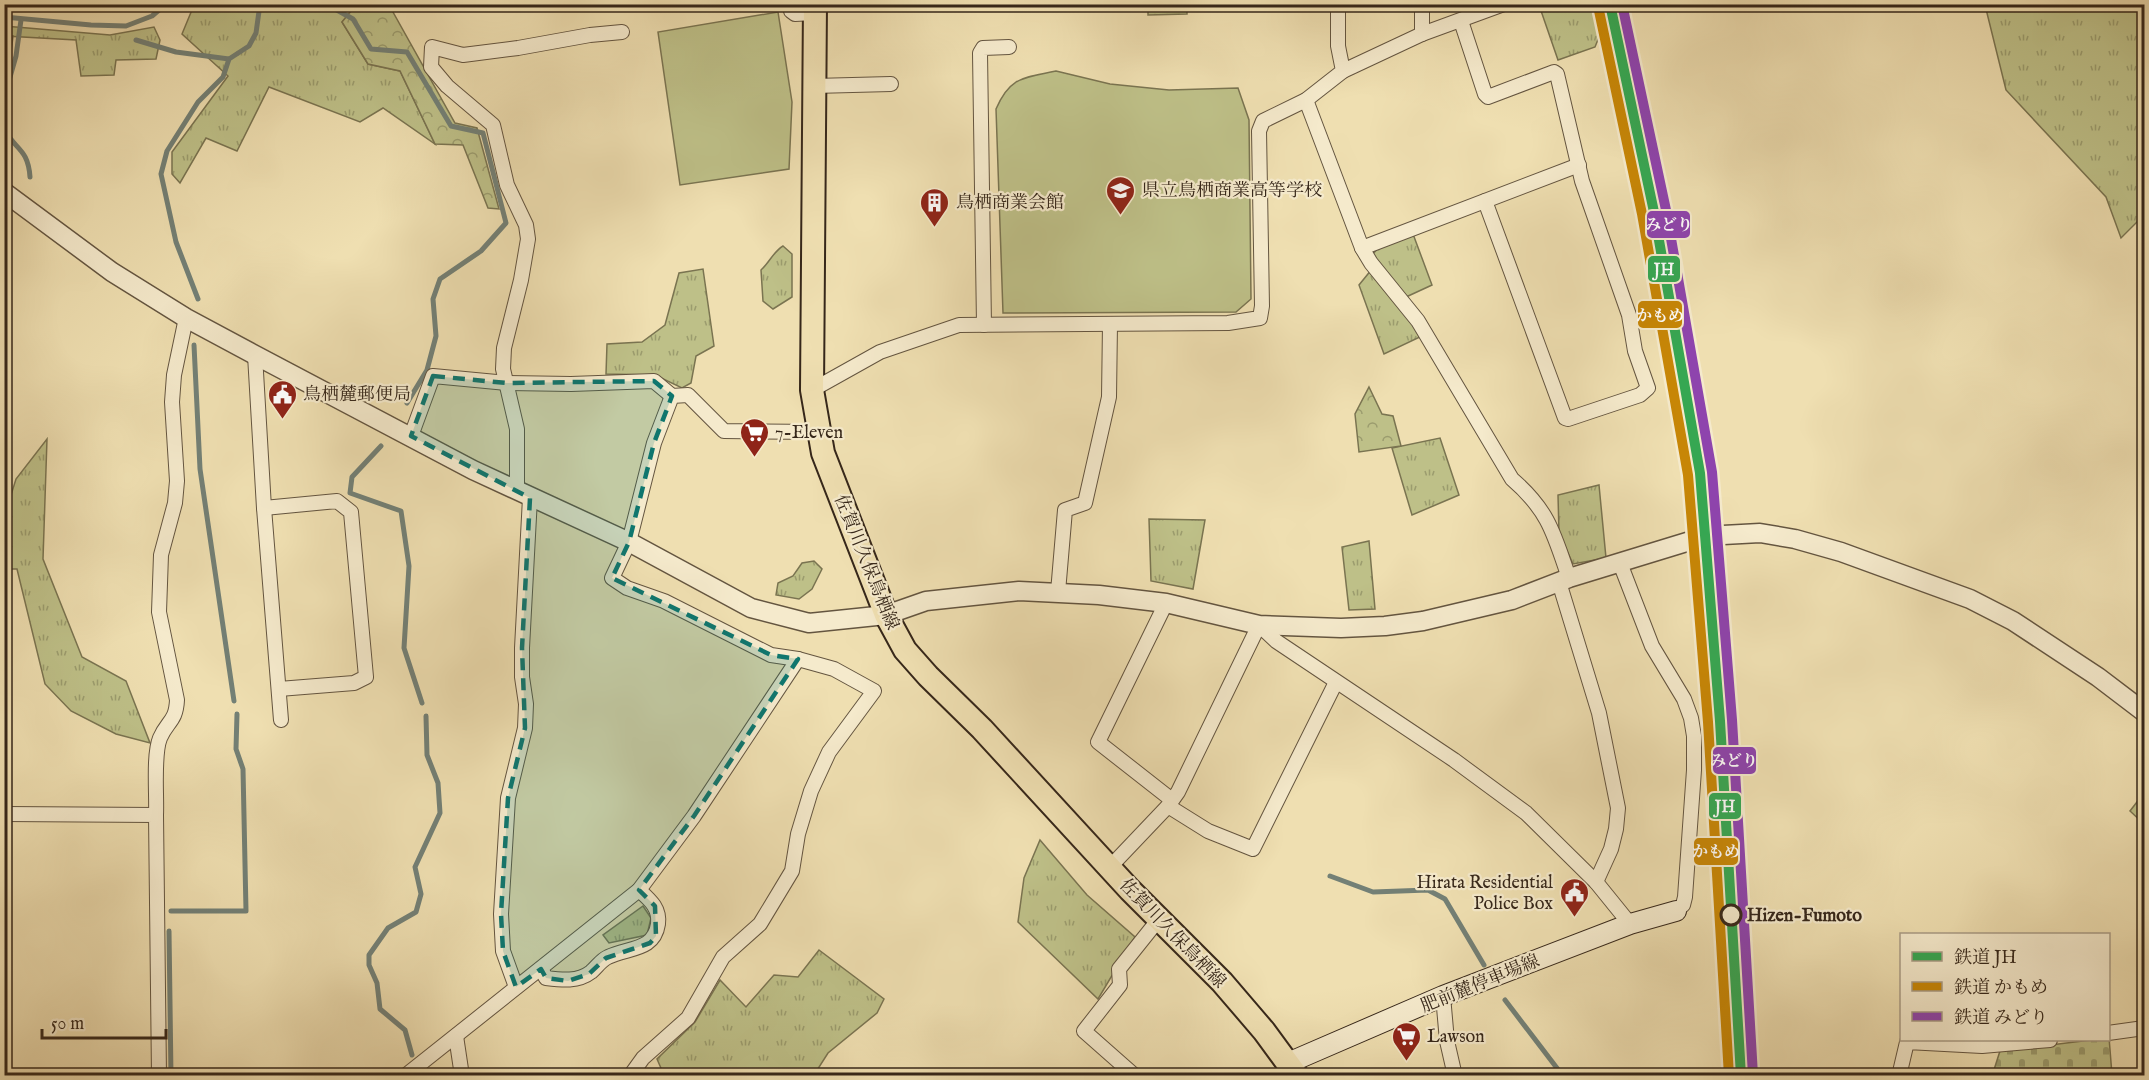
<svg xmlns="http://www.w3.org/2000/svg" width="2149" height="1080" font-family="'IM FELL English','Noto Serif JP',serif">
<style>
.grass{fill:url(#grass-tufts);stroke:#7a7451;stroke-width:1.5}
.forest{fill:url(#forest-crowns);stroke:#7a7451;stroke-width:1.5}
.cemetery{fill:url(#cemetery-stones);stroke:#7a7451;stroke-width:1.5}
.garden{fill:url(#garden-dots);stroke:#7a7451;stroke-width:1.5}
.pitch{fill:#bec088;stroke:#7a7451;stroke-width:1.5}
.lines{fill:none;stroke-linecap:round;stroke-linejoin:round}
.stream{stroke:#738076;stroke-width:5}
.minor-casing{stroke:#645540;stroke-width:16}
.tertiary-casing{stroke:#645540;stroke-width:21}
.secondary-casing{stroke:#36271a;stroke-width:22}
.primary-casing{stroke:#36271a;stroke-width:26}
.minor{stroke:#f5eacc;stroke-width:14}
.tertiary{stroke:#f5eacc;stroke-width:18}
.secondary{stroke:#f5eacc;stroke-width:20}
.primary{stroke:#efdfb1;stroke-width:22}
.rail-1-casing{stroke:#f5eacc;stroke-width:15}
.rail-2-casing{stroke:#f5eacc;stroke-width:15}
.rail-3-casing{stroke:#f5eacc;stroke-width:15}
.rail-1{stroke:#36a752;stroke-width:10}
.rail-2{stroke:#c78606;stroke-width:10}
.rail-3{stroke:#8e44ad;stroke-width:10}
.marked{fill:#0f766e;fill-opacity:0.2;stroke:#0f766e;stroke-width:4.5;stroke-dasharray:12 8;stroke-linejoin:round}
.stop-dot{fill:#f5eacc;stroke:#36271a;stroke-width:3}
.labels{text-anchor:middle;stroke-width:4.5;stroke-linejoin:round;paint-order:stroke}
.poi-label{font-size:18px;fill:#36271a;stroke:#f5eacc;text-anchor:start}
.street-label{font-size:18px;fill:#36271a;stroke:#f5eacc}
.stop-label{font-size:18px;font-weight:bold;fill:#36271a;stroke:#f5eacc;text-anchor:start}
.line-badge{stroke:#f5eacc;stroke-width:2}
.badge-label{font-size:16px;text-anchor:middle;font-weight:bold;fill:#fff}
</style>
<defs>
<pattern id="grass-tufts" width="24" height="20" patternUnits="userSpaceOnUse" patternTransform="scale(1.5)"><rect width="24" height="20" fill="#bec088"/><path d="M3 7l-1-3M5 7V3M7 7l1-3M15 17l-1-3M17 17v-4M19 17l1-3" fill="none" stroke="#9b9c6e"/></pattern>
<pattern id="forest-crowns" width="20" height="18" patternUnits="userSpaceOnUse" patternTransform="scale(1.5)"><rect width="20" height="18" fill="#bec088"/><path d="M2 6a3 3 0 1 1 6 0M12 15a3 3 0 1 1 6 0" fill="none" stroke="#9b9c6e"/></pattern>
<pattern id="cemetery-stones" width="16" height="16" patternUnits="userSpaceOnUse" patternTransform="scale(1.5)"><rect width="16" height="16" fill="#bec088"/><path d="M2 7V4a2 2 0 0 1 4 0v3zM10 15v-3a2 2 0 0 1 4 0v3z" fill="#9b9c6e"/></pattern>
<pattern id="garden-dots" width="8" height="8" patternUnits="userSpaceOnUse" patternTransform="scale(1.5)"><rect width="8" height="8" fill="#bec088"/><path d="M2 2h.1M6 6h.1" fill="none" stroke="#9b9c6e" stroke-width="1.8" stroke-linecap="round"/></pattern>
</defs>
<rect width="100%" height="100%" fill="#efdfb1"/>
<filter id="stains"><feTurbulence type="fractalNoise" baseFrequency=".00333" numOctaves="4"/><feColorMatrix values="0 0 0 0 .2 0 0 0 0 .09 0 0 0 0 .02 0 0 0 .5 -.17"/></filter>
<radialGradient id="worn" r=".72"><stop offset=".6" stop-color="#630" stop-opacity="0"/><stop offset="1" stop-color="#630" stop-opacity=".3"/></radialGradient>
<g class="grass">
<polygon points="194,5 356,5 342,22 368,64 400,71 435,144 383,108 360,122 269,87 237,151 206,138 180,183 172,174 172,152 228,76 182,34"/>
<polygon points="1539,5 1601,5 1605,22 1595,47 1558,60"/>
<polygon points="1985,5 2144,5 2144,215 2121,238 2106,197 2006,90"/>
<polygon points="4,26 110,35 154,27 160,40 156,59 116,60 114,75 81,76 76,40 5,36"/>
<polygon points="1413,234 1432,285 1406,297 1372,255 1379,247"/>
<path d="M783,246L792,254V297L773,309L763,301L761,270C770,262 773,252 783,246Z"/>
<polygon points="703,269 714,346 696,356 691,383 682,388 655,375 606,374 607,344 642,342 665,325 679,273"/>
<polygon points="1372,269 1422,336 1384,354 1359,285"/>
<polygon points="1440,438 1459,495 1412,515 1392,448"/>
<polygon points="47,439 43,559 82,657 126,681 150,743 116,734 71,711 45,684 17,569 5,569 5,514 16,479"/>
<polygon points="1599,485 1606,558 1573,564 1559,533 1558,495"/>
<polygon points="1149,519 1205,520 1193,589 1151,581"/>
<polygon points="1369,541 1375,609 1349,610 1342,547"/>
<polygon points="814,561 822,569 812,589 799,599 776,595 778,583 793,576 802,563"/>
<polygon points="2137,802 2144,809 2144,824 2130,811"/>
<polygon points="1040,840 1087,895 1135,937 1098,999 1018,922 1024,878"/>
<polygon points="643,906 651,918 647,935 609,943 603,935"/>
<polygon points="819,950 884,999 877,1013 828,1053 814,1075 664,1075 657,1059 695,1022 720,980 746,1007 774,975 798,977"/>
</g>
<g class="forest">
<polygon points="356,5 389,5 455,123 477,128 499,209 488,208 463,145 435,144 400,71 368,64 342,22"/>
<polygon points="1369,387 1382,414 1393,416 1401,446 1359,452 1355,414"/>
</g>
<polygon class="cemetery" points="2109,1037 2112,1075 1992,1076 2000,1051 2091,1040 2108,1040"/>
<g class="garden">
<polygon points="1148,5 1187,5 1187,14 1148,15"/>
<polygon points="5,36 13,36 9,69 5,78"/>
</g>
<g class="pitch">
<polygon points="778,12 792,102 789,169 680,185 658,32"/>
<path d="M1056,71L1110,84L1169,90L1238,88L1249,120L1251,299L1236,312L1003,313L996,109C1010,76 1024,78 1056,71Z"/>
</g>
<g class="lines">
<g class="stream">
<polyline points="332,4 335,9 353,19 371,49 407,52 451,126 483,133 506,223 481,251 440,279 433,299 436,336 427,370 407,403"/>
<polyline points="4,17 91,25 126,26 152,16 166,4"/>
<polyline points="136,40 176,52 229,59"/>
<polyline points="4,98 16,56 21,20"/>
<path d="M4,129C15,150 28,148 30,177"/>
<polyline points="198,299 176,242 161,174 167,151 198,102 223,77 229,59 249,46 256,33 260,4"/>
<polyline points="194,345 200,469 234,701"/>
<polyline points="381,446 352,477 350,493 401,511 409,566 404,648 422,703"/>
<polyline points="1330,876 1373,892 1428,890 1445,899 1484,965"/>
<polyline points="171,911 246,911 243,769 236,749 237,714"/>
<polyline points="169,931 171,1076"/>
<polyline points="1505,1000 1563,1076"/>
<polyline points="412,1055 405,1030 380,1009 377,983 369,965 369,955 388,928 416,912 421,894 415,867 440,813 438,783 427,755 426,716"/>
<polyline points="424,1072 430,1076"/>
</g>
<defs>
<g id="minor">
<polyline points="790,4 791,11 795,14 814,13"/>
<polyline points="1422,4 1422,34"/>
<polyline points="1461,21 1485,94 1488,97 1554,72 1557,74 1582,181 1629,315 1635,351 1648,388 1640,395 1568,419 1565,418 1485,201"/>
<polyline points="1343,71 1422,34 1504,4"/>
<polyline points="814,86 891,84"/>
<path d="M1306,100L1362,248L1371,263L1418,321L1512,479C1549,511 1554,534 1569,578"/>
<polyline points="1362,248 1579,165"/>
<polyline points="984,325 980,53 983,48 1009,47"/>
<polyline points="255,355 264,508 281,720"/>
<polyline points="812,390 880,352 959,325 1228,323 1260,318 1262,306 1259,131 1263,121 1306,100 1343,71 1338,46 1338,4"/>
<polyline points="411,436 433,376 507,383 571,384 654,381 672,396"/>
<polyline points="517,491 517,429 503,369 504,348 521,280 528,239 526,225 507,185 493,125 447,86 431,67 432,47 463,55 518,48 590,35 622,32"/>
<polyline points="264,508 337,501 351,512 366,677 354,683 279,689"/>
<polyline points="1620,563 1652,646 1684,699 1691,718 1694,736 1694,770 1685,897 1683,905 1676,911"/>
<polyline points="1559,582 1599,713 1618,808 1616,829 1611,849 1596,882"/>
<polyline points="1058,592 1065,510 1085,503 1109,397 1110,324"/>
<polyline points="1166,603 1098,742 1172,800"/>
<polyline points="1168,806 1208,831 1253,849 1336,682"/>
<polyline points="4,814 156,815 159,1076"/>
<path d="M156,815C157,796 153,755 160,738C167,721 176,722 177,700L159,612L161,555L175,503L177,481L172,402L174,375L186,318"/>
<polyline points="1110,867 1168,806 1178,792 1259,625 1276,641 1454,760 1526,813 1596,882 1630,924"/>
<path d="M541,969L546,978C562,980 578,982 591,972C597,967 601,960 608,957C629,947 654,951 658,924C660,908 650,900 639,890"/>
<polyline points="516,987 503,951 501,914 508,798 525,728 526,704 522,677 522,648 530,498"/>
<polyline points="1443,996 1447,1041 1455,1076"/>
<polyline points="2108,1033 2144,1028"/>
<polyline points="456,1036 462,1076"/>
<polyline points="405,1076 639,890 694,816 798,659"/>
<polyline points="630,1076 643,1058 688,1018 723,957 760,924 792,871 798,834 811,791 829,752 874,691 834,669 798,659 771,655 664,601 627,588 612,578 629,542 654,443 672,396 688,395 724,431 819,432"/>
<polyline points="1135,1076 1084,1031 1120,985 1119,969 1159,919"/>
<polyline points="1899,1076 1907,1042 1982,1046 2050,1040"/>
</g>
<polyline id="tertiary" points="4,192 112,272 186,318 255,355 473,470 629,542 751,608 809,623 886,615 926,601 1019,591 1099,595 1166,603 1259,625 1341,628 1385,626 1423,621 1512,600 1569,578 1690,541 1723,535 1760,533 1795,539 1841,552 1970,599 2013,621 2098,677 2144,712"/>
<polyline id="secondary" points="1288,1063 1443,996 1630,924 1676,911"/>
<polyline id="primary" points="815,4 812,390 823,453 886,615 905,650 928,676 982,729 1130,890 1222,982 1264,1031 1297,1076"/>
</defs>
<use href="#minor" class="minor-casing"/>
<use href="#tertiary" class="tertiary-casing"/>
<use href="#secondary" class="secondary-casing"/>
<use href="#primary" class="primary-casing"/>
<use href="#minor" class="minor"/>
<use href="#tertiary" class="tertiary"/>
<use href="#secondary" class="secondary"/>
<use href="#primary" class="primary"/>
<defs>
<polyline id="rail-1" points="1610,4 1654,212 1700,473 1720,721 1741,1076"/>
<polyline id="rail-2" points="1598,6 1642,214 1688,475 1708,722 1729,1076"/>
<polyline id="rail-3" points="1622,4 1666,210 1712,472 1732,720 1753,1075"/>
</defs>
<use href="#rail-1" class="rail-1-casing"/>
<use href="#rail-2" class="rail-2-casing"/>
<use href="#rail-3" class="rail-3-casing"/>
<use href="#rail-1" class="rail-1"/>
<use href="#rail-2" class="rail-2"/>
<use href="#rail-3" class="rail-3"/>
</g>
<path class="marked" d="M433,376L507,383L654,381L672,396L654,443L629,542L612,578L771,655L798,659L694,816L639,890L655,906L656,936L650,943L606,958L589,974L568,981L546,978L541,969L516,987L503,951L501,914L508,798L525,728L522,648L530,498L411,436Z"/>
<defs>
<symbol id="school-pin" viewBox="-11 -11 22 30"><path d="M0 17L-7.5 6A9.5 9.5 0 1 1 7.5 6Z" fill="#8f2418" stroke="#f5eacc"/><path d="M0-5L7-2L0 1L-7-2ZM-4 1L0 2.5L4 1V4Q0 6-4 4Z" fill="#fff"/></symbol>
<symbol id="building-pin" viewBox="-11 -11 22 30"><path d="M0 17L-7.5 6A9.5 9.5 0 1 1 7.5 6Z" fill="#8f2418" stroke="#f5eacc"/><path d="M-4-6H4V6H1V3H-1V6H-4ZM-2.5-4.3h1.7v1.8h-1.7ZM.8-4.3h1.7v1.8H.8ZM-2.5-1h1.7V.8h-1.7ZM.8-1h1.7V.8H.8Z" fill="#fff"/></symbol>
<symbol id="civic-pin" viewBox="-11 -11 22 30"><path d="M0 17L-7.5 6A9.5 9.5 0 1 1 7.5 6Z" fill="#8f2418" stroke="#f5eacc"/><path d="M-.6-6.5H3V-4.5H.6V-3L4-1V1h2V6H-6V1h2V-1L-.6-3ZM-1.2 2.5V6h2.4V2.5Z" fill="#fff"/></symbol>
<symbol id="supermarket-pin" viewBox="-11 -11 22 30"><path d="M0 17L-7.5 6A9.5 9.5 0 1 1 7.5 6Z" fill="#8f2418" stroke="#f5eacc"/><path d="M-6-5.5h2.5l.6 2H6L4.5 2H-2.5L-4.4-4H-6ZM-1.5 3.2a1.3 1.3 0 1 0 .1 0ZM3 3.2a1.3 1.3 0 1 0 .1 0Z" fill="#fff"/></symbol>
</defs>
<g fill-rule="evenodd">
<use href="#school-pin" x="1104" y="174" width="33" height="45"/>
<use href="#building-pin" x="918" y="186" width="33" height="45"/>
<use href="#civic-pin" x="266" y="378" width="33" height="45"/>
<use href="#supermarket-pin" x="738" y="416" width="33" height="45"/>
<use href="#civic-pin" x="1558" y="876" width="33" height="45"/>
<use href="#supermarket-pin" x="1390" y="1020" width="33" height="45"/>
</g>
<circle class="stop-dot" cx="1731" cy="915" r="10"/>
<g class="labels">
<g class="poi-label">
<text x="1142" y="196">県立鳥栖商業高等学校</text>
<text x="956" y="208">鳥栖商業会館</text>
<text x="303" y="400">鳥栖麓郵便局</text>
<text x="775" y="438">7-Eleven</text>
<text x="1553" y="888" text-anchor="end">Hirata Residential<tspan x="1553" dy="21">Police Box</tspan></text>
<text x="1427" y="1042">Lawson</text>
</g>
<g class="street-label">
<text transform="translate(867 562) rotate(68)" y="6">佐賀川久保鳥栖線</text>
<text transform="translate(1173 933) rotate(46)" y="6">佐賀川久保鳥栖線</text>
<text transform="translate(1480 983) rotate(-22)" y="6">肥前麓停車場線</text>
</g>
<g class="stop-label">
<text x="1747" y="921">Hizen-Fumoto</text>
</g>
</g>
<g class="line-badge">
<rect x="1646" y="210" width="45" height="29" rx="6" fill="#8e44ad"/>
<rect x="1647" y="255" width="34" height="28" rx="6" fill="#36a752"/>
<rect x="1637" y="300" width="46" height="29" rx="6" fill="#c78606"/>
<rect x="1712" y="746" width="45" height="29" rx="6" fill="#8e44ad"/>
<rect x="1708" y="792" width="34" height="28" rx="6" fill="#36a752"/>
<rect x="1693" y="837" width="46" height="29" rx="6" fill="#c78606"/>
</g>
<g class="badge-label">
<text x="1669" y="230">みどり</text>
<text x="1664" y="275">JH</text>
<text x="1660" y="321">かもめ</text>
<text x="1734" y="766">みどり</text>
<text x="1725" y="812">JH</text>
<text x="1716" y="857">かもめ</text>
</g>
<rect width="2149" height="1080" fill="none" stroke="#efdfb1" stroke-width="24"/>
<rect x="6" y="6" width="2137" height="1068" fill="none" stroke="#36271a" stroke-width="3"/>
<rect x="12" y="12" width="2125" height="1056" fill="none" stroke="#36271a" stroke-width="1.5"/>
<rect x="1900" y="933" width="210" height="108" fill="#f5eacc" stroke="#a99c85" stroke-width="1.5"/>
<rect x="1912" y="952" width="30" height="9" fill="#36a752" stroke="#a99c85" stroke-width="1.5"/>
<text x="1954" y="963" font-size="18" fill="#36271a">鉄道 JH</text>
<rect x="1912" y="982" width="30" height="9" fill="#c78606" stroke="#a99c85" stroke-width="1.5"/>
<text x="1954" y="993" font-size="18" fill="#36271a">鉄道 かもめ</text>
<rect x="1912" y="1012" width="30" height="9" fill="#8e44ad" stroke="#a99c85" stroke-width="1.5"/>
<text x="1954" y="1023" font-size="18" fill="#36271a">鉄道 みどり</text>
<path d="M42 1029v9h124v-9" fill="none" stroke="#36271a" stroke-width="3"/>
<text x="51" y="1029" font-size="18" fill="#36271a" stroke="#f5eacc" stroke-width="4.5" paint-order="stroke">50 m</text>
<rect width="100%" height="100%" filter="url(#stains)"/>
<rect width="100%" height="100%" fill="url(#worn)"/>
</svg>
